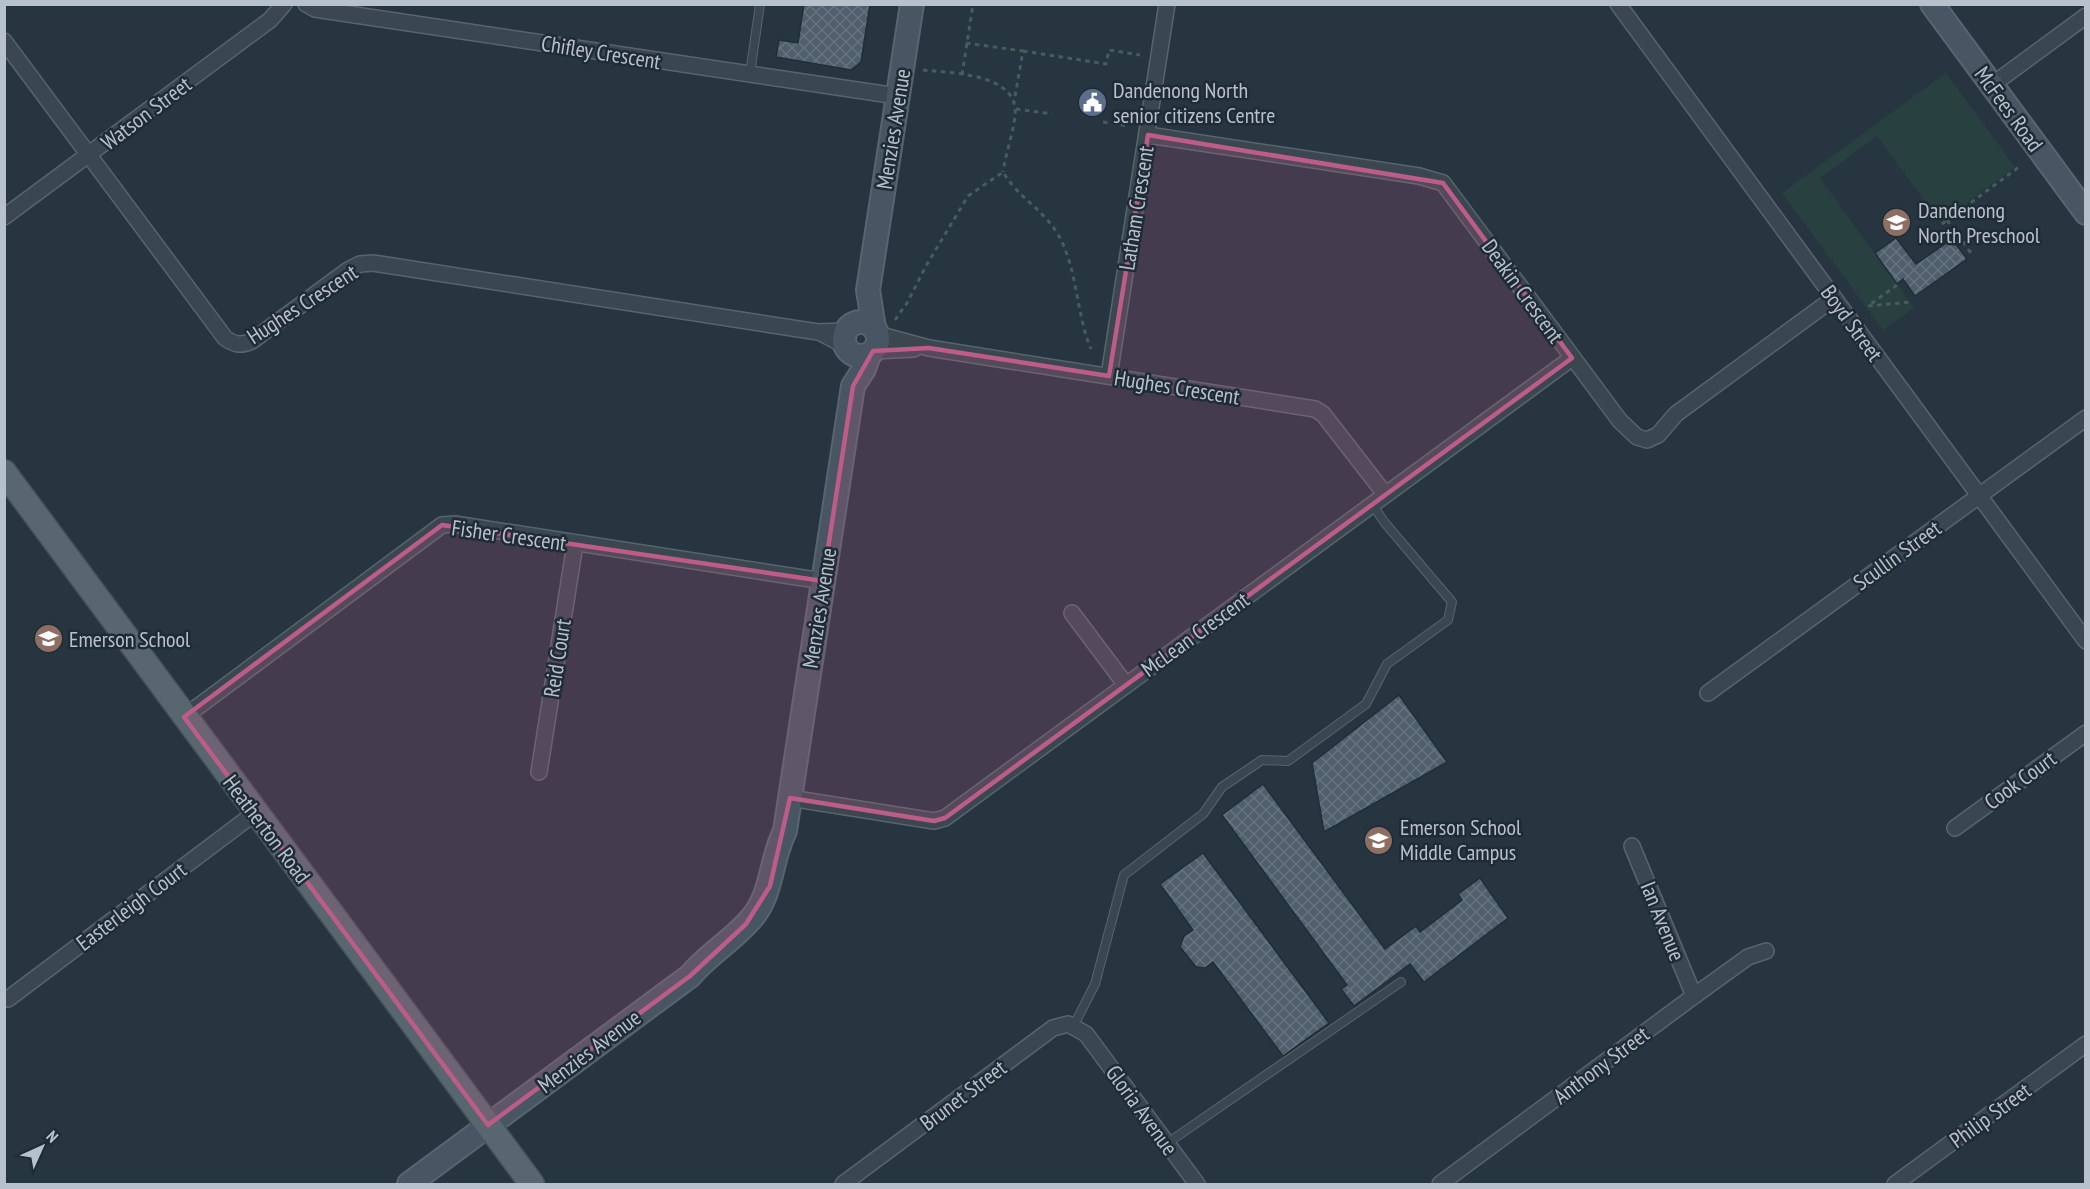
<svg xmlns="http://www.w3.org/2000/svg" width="2090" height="1189" font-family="'PT Sans Narrow',sans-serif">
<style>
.park{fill:#284140}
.building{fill:url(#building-cross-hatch);stroke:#212e37;stroke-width:1.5}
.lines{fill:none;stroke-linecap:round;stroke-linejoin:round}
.lane-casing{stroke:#58646e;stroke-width:10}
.street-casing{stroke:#58646e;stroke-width:18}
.secondary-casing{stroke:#58646e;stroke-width:26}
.primary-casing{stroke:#445059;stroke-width:27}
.path{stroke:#465d5c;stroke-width:3;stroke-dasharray:4.5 4.5;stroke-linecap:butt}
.lane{stroke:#3a4750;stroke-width:8}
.street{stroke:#3a4750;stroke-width:15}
.secondary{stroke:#485663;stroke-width:22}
.primary{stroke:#586670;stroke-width:24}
.marked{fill:#be5c88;fill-opacity:0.2;stroke:#be5c88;stroke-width:4.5;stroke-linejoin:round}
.labels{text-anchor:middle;stroke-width:5;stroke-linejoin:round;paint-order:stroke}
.street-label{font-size:22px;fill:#b7c1cb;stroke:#1f2c35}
.poi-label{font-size:22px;fill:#b7c1cb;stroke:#1f2c35;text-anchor:start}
</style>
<defs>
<pattern id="building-cross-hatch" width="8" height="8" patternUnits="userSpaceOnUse" patternTransform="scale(1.5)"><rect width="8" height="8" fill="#4f5f6b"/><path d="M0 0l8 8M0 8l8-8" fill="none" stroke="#66747f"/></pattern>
</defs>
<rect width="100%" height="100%" fill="#263540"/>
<polygon class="park" points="1946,73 2015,167 1940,222 1877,136 1820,178 1914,308 1883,330 1782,193"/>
<g class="building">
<polygon points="804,4 870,4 861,62 851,70 776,57 779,40 798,43"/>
<polygon points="1896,238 1916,264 1952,239 1967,259 1915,296 1903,279 1897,284 1875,253"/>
<polygon points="1399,695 1447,762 1324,832 1312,763"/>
<polygon points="1263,784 1385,949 1416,926 1420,932 1462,900 1458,894 1480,878 1508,918 1424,982 1410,964 1354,1006 1341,989 1347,985 1222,815"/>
<polygon points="1203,853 1329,1023 1283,1056 1213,962 1205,968 1196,967 1180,947 1184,936 1193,930 1160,884"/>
</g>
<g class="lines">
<defs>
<g id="lane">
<polyline points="750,74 760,4"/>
<polyline points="1074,1025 1095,984 1124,875 1203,814 1222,787 1262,760 1288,761 1366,704 1387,664 1448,620 1452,602 1385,523 1372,504"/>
<polyline points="1166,1144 1401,982"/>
</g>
<g id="street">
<polyline points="306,4 315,9 897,96"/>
<polyline points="1618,4 2086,641"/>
<path d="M4,41L225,338C235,345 241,346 252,341L348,270L360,264L373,263L818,332L845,331"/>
<polyline points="1992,85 2086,16"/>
<polyline points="1148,135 1419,176 1443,183 1620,421 1637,437 1647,440 1658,435 1676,414 1834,298"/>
<polyline points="4,217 270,20 284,4"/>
<polyline points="821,333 844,345"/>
<polyline points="877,334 929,348 1315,409 1323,414 1385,494"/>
<polyline points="873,351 914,349"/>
<polyline points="1109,376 1167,4"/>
<polyline points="1072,613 1126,685"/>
<polyline points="1708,693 2086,418"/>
<polyline points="184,717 442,525 455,524 823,581"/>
<polyline points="539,772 575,544"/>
<polyline points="790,798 934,821 945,818 1572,358"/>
<polyline points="1955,828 2086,733"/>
<polyline points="1632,846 1694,996"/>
<polyline points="8,999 255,813"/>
<polyline points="843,1184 1053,1028 1068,1024 1086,1034 1197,1184"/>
<polyline points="1440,1184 1694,996 1748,957 1766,951"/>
<polyline points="1895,1184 2086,1044"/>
</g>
<g id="secondary">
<polyline points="1932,4 2086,213"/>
<circle cx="861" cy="339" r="17"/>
<polyline points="874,328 868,290 912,4"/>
<path d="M409,1184L690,976C709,953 737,938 755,914C773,889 771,858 785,831L853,386L864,369L869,355"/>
</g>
<polyline id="primary" points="4,472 532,1184"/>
</defs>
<use href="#lane" class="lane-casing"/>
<use href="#street" class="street-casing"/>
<use href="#secondary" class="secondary-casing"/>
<use href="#primary" class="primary-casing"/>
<g class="path">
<polyline points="966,43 1023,51 1014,102"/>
<polyline points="1023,51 1106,64 1109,50 1140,55"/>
<path d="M923,70C949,73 1011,73 1015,108C1017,122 1005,155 1003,172"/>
<polyline points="962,75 973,4"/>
<polyline points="1016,109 1052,114"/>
<polyline points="1103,122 1129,126"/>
<polyline points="1947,220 1971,253"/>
<polyline points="1942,224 2019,167"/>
<polyline points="1897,285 1868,306 1910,302"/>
<path d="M895,320L907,303L926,266L968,196L1003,172C1019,199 1045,210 1060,238C1078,273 1076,313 1091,349"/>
</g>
<use href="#lane" class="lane"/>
<use href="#street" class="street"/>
<use href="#secondary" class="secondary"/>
<use href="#primary" class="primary"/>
</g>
<path class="marked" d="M1148,135L1443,183L1572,358L945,818L934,821L790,798L770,886L746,924L690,976L488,1125L184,717L442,525L823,581L853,386L873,351L929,348L1109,376Z"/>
<defs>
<symbol id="civic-disc" viewBox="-11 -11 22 22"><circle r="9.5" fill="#5c6f8a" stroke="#1f2c35"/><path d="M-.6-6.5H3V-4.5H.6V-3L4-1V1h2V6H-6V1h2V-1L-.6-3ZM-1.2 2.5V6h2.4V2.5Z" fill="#fff"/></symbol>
<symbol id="school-disc" viewBox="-11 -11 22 22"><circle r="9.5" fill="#8d6e63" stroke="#1f2c35"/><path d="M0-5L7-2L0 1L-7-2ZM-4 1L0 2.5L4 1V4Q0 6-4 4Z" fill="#fff"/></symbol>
</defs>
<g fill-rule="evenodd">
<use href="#civic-disc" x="1076" y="86" width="33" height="33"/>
<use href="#school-disc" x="1880" y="206" width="33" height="33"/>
<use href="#school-disc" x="32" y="622" width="33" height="33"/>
<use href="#school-disc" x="1362" y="824" width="33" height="33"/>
</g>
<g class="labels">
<g class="street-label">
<text transform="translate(601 52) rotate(9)" y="8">Chifley Crescent</text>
<text transform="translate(2009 109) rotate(54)" y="8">McFees Road</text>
<text transform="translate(146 113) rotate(-37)" y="8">Watson Street</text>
<text transform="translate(893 129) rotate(-81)" y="8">Menzies Avenue</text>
<text transform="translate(1136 208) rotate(-81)" y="8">Latham Crescent</text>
<text transform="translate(1523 291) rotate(54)" y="8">Deakin Crescent</text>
<text transform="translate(302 304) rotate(-33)" y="8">Hughes Crescent</text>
<text transform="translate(1852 323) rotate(54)" y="8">Boyd Street</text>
<text transform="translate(1177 387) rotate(9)" y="8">Hughes Crescent</text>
<text transform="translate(509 535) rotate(8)" y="8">Fisher Crescent</text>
<text transform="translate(1897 555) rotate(-36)" y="8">Scullin Street</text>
<text transform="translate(819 608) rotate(-81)" y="8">Menzies Avenue</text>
<text transform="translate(1195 634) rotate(-36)" y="8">McLean Crescent</text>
<text transform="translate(557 658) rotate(-81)" y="8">Reid Court</text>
<text transform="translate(2020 780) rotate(-36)" y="8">Cook Court</text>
<text transform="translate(267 829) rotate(53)" y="8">Heatherton Road</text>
<text transform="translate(131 906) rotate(-37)" y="8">Easterleigh Court</text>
<text transform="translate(1663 921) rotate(68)" y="8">Ian Avenue</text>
<text transform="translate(589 1051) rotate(-37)" y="8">Menzies Avenue</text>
<text transform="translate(1601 1065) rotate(-37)" y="8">Anthony Street</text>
<text transform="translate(963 1095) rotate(-37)" y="8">Brunet Street</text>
<text transform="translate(1142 1110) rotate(54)" y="8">Gloria Avenue</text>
<text transform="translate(1990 1115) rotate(-36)" y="8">Philip Street</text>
</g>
<g class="poi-label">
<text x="1113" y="98">Dandenong North<tspan x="1113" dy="25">senior citizens Centre</tspan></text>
<text x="1918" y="218">Dandenong<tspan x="1918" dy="25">North Preschool</tspan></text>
<text x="69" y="647">Emerson School</text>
<text x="1400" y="835">Emerson School<tspan x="1400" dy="25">Middle Campus</tspan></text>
</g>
</g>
<rect width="2090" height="1189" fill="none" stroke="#b7c1cb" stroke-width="12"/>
<g transform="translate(42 1147) rotate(45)" stroke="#1f2c35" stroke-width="4.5" paint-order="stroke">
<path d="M0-4.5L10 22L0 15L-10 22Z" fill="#b7c1cb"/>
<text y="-9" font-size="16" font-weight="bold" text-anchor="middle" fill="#b7c1cb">N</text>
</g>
</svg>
